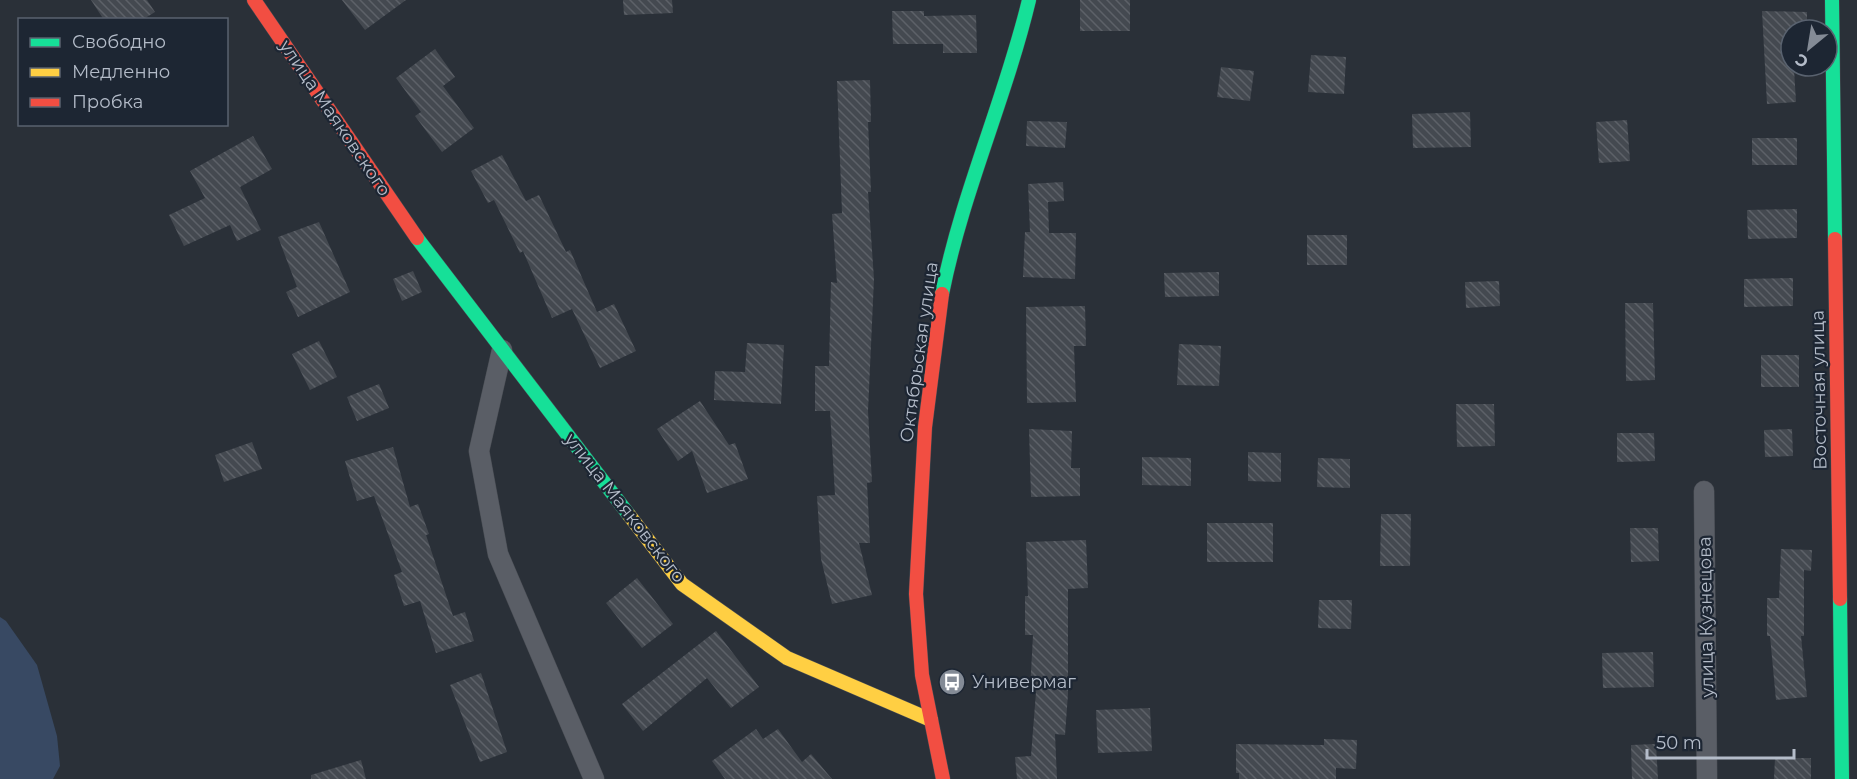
<svg xmlns="http://www.w3.org/2000/svg" width="1857" height="779" font-family="Montserrat,sans-serif">
<style>
.water{fill:#384963}
.building{fill:url(#building-back-hatch)}
.lines{fill:none;stroke-linecap:round;stroke-linejoin:round}
.street-casing{stroke:#484c53;stroke-width:21}
.fast-casing{stroke:#484c53;stroke-width:15}
.slow-casing{stroke:#484c53;stroke-width:15}
.jam-casing{stroke:#484c53;stroke-width:15}
.street{stroke:#5a5e66;stroke-width:20}
.fast{stroke:#16e098;stroke-width:14}
.slow{stroke:#ffcf43;stroke-width:14}
.jam{stroke:#f24e42;stroke-width:14}
.labels{text-anchor:middle;stroke-width:4.5;stroke-linejoin:round;paint-order:stroke}
.street-label{font-size:18px;fill:#b4bcc9;stroke:#1d2633}
.poi-label{font-size:18px;fill:#b4bcc9;stroke:#1d2633;text-anchor:start}
</style>
<defs>
<pattern id="building-back-hatch" width="6" height="6" patternUnits="userSpaceOnUse" patternTransform="scale(1.5)"><rect width="6" height="6" fill="#444950"/><path d="M-1 5l2 2M0 0l6 6M5-1l2 2" fill="none" stroke="#5d6168"/></pattern>
</defs>
<rect width="100%" height="100%" fill="#2a3038"/>
<polygon class="water" points="0,617 6,621 37,665 57,736 60,766 53,779 0,779"/>
<g class="building">
<polygon points="91,0 147,0 155,12 142,20 104,20"/>
<polygon points="342,0 406,0 365,30"/>
<polygon points="623,0 672,0 673,13 624,15"/>
<rect x="1080" y="0" width="50" height="31"/>
<polygon points="892,11 924,11 924,16 976,15 977,53 943,53 943,44 893,44"/>
<polygon points="1762,11 1807,12 1807,30 1791,30 1791,69 1794,69 1796,102 1767,104"/>
<polygon points="435,49 455,77 443,86 474,128 442,152 415,116 421,112 396,78"/>
<polygon points="1311,55 1346,57 1344,94 1308,92"/>
<polygon points="1221,67 1254,71 1250,101 1217,97"/>
<polygon points="870,80 871,122 868,122 871,192 868,192 874,279 868,411 872,482 867,483 870,543 859,543 872,595 832,604 821,559 817,496 835,495 830,411 815,411 815,366 829,366 831,282 837,283 832,214 842,213 837,81"/>
<polygon points="1470,112 1471,147 1413,148 1412,114"/>
<polygon points="1627,120 1630,161 1599,163 1596,122"/>
<polygon points="1027,121 1067,122 1065,148 1026,146"/>
<polygon points="253,136 272,169 240,187 261,230 237,241 230,225 184,246 169,215 205,198 190,171"/>
<rect x="1752" y="138" width="45" height="27"/>
<polygon points="502,155 526,201 539,195 566,252 570,250 597,312 614,304 636,351 600,368 572,309 552,318 523,251 520,253 494,200 488,203 471,171"/>
<polygon points="1063,182 1064,201 1048,202 1049,233 1076,233 1075,279 1023,277 1025,232 1030,232 1028,184"/>
<polygon points="1797,209 1797,238 1748,239 1747,210"/>
<polygon points="319,222 350,292 298,317 286,292 297,287 278,237"/>
<rect x="1307" y="235" width="40" height="30"/>
<polygon points="413,271 422,292 402,301 393,279"/>
<polygon points="1219,272 1219,296 1165,297 1164,273"/>
<polygon points="1793,278 1793,306 1744,307 1744,279"/>
<polygon points="1499,281 1500,306 1466,308 1465,282"/>
<polygon points="1625,303 1653,303 1655,380 1626,381"/>
<polygon points="1085,306 1086,346 1074,346 1076,402 1027,403 1026,307"/>
<polygon points="319,341 337,377 310,390 292,354"/>
<polygon points="747,343 784,345 781,404 714,400 715,371 745,372"/>
<polygon points="1179,344 1221,346 1219,386 1177,385"/>
<rect x="1761" y="355" width="38" height="32"/>
<polygon points="379,384 389,408 357,421 347,397"/>
<polygon points="700,401 729,445 735,443 748,479 707,493 692,451 678,461 657,429"/>
<polygon points="1456,404 1494,404 1495,446 1457,447"/>
<polygon points="1029,429 1072,431 1071,468 1080,468 1080,496 1031,497"/>
<polygon points="1792,429 1793,456 1765,457 1764,430"/>
<polygon points="1617,433 1654,433 1655,461 1617,462"/>
<polygon points="252,442 262,469 224,482 215,455"/>
<polygon points="393,447 410,507 418,504 429,534 426,535 453,616 465,612 474,641 436,653 420,601 404,606 394,575 402,572 374,496 357,501 345,461"/>
<polygon points="1248,452 1281,453 1281,482 1248,481"/>
<polygon points="1142,457 1191,458 1191,486 1142,485"/>
<polygon points="1318,458 1350,459 1350,488 1317,487"/>
<polygon points="1381,514 1411,514 1410,566 1380,566"/>
<rect x="1207" y="523" width="66" height="39"/>
<polygon points="1630,528 1658,528 1659,561 1631,562"/>
<polygon points="1086,540 1088,588 1068,589 1068,694 1065,735 1055,734 1057,779 1017,779 1015,757 1031,756 1036,692 1030,691 1033,635 1025,635 1025,596 1028,596 1026,542"/>
<polygon points="1781,549 1812,550 1811,571 1804,570 1804,636 1801,636 1807,697 1776,700 1770,636 1767,636 1767,598 1779,598"/>
<polygon points="637,578 673,624 642,648 606,603"/>
<polygon points="1319,600 1352,600 1351,629 1318,628"/>
<polygon points="716,631 759,687 731,708 707,678 643,731 622,704"/>
<polygon points="1653,652 1654,687 1603,688 1602,653"/>
<polygon points="481,673 507,752 480,762 450,685"/>
<polygon points="1150,708 1152,751 1098,753 1096,710"/>
<polygon points="756,729 763,739 778,729 802,762 811,754 832,779 725,779 712,761"/>
<polygon points="1324,739 1357,740 1356,769 1336,768 1336,779 1239,779 1239,773 1236,773 1236,744 1324,745"/>
<polygon points="1656,744 1658,779 1632,779 1631,745"/>
<polygon points="1775,758 1811,758 1811,779 1774,779"/>
<polygon points="361,760 366,779 311,779 311,775"/>
</g>
<g class="lines">
<defs>
<g id="street">
<polyline points="502,350 479,451 498,554 594,779"/>
<polyline points="1704,491 1707,779"/>
</g>
<g id="fast">
<polyline points="1832,0 1835,239"/>
<polyline points="417,238 629,515"/>
<path d="M942,294C962,193 1005,100 1029,0"/>
<polyline points="1840,599 1842,779"/>
</g>
<polyline id="slow" points="629,515 682,584 787,658 931,720"/>
<g id="jam">
<polyline points="254,0 417,238"/>
<polyline points="1835,239 1840,599"/>
<polyline points="942,294 925,427 916,594 922,675 943,779"/>
</g>
</defs>
<use href="#street" class="street-casing"/>
<use href="#fast" class="fast-casing"/>
<use href="#slow" class="slow-casing"/>
<use href="#jam" class="jam-casing"/>
<use href="#street" class="street"/>
<use href="#fast" class="fast"/>
<use href="#slow" class="slow"/>
<use href="#jam" class="jam"/>
</g>
<defs>
<symbol id="bus-disc" viewBox="-11 -11 22 22"><circle r="9.5" fill="#848b96" stroke="#1d2633"/><path d="M-5-6H5V4H4V6H2V4H-2V6H-4V4H-5ZM-3.5-4V0h7V-4ZM-3.5 1.2v1.5H-2V1.2ZM2 1.2v1.5H3.5V1.2Z" fill="#fff"/></symbol>
</defs>
<g fill-rule="evenodd">
<use href="#bus-disc" x="937" y="667" width="30" height="30"/>
</g>
<g class="labels">
<g class="street-label">
<text transform="translate(335 118) rotate(56)" y="6">улица Маяковского</text>
<text transform="translate(919 352) rotate(-82)" y="6">Октябрьская улица</text>
<text transform="translate(1819 390) rotate(-91)" y="6">Восточная улица</text>
<text transform="translate(625 508) rotate(52)" y="6">улица Маяковского</text>
<text transform="translate(1706 617) rotate(-91)" y="6">улица Кузнецова</text>
</g>
<g class="poi-label">
<text x="972" y="688">Универмаг</text>
</g>
</g>
<rect x="18" y="18" width="210" height="108" fill="#1d2633" stroke="#59626f" stroke-width="1.5"/>
<rect x="30" y="38" width="30" height="9" fill="#16e098" stroke="#59626f" stroke-width="1.5"/>
<text x="72" y="48" font-size="18" fill="#b4bcc9">Свободно</text>
<rect x="30" y="68" width="30" height="9" fill="#ffcf43" stroke="#59626f" stroke-width="1.5"/>
<text x="72" y="78" font-size="18" fill="#b4bcc9">Медленно</text>
<rect x="30" y="98" width="30" height="9" fill="#f24e42" stroke="#59626f" stroke-width="1.5"/>
<text x="72" y="108" font-size="18" fill="#b4bcc9">Пробка</text>
<g transform="translate(1809 48) rotate(210)"><circle r="28" fill="#1d2633" stroke="#59626f" stroke-width="1.5"/>
<path d="M0-4.5L10 22L0 15L-10 22Z" fill="#848b96"/>
<text y="-9" font-size="16" font-weight="bold" text-anchor="middle" fill="#b4bcc9">С</text>
</g>
<path d="M1647 749v9h147v-9" fill="none" stroke="#b4bcc9" stroke-width="3"/>
<text x="1656" y="749" font-size="18" fill="#b4bcc9" stroke="#1d2633" stroke-width="4.5" paint-order="stroke">50 m</text>
</svg>
